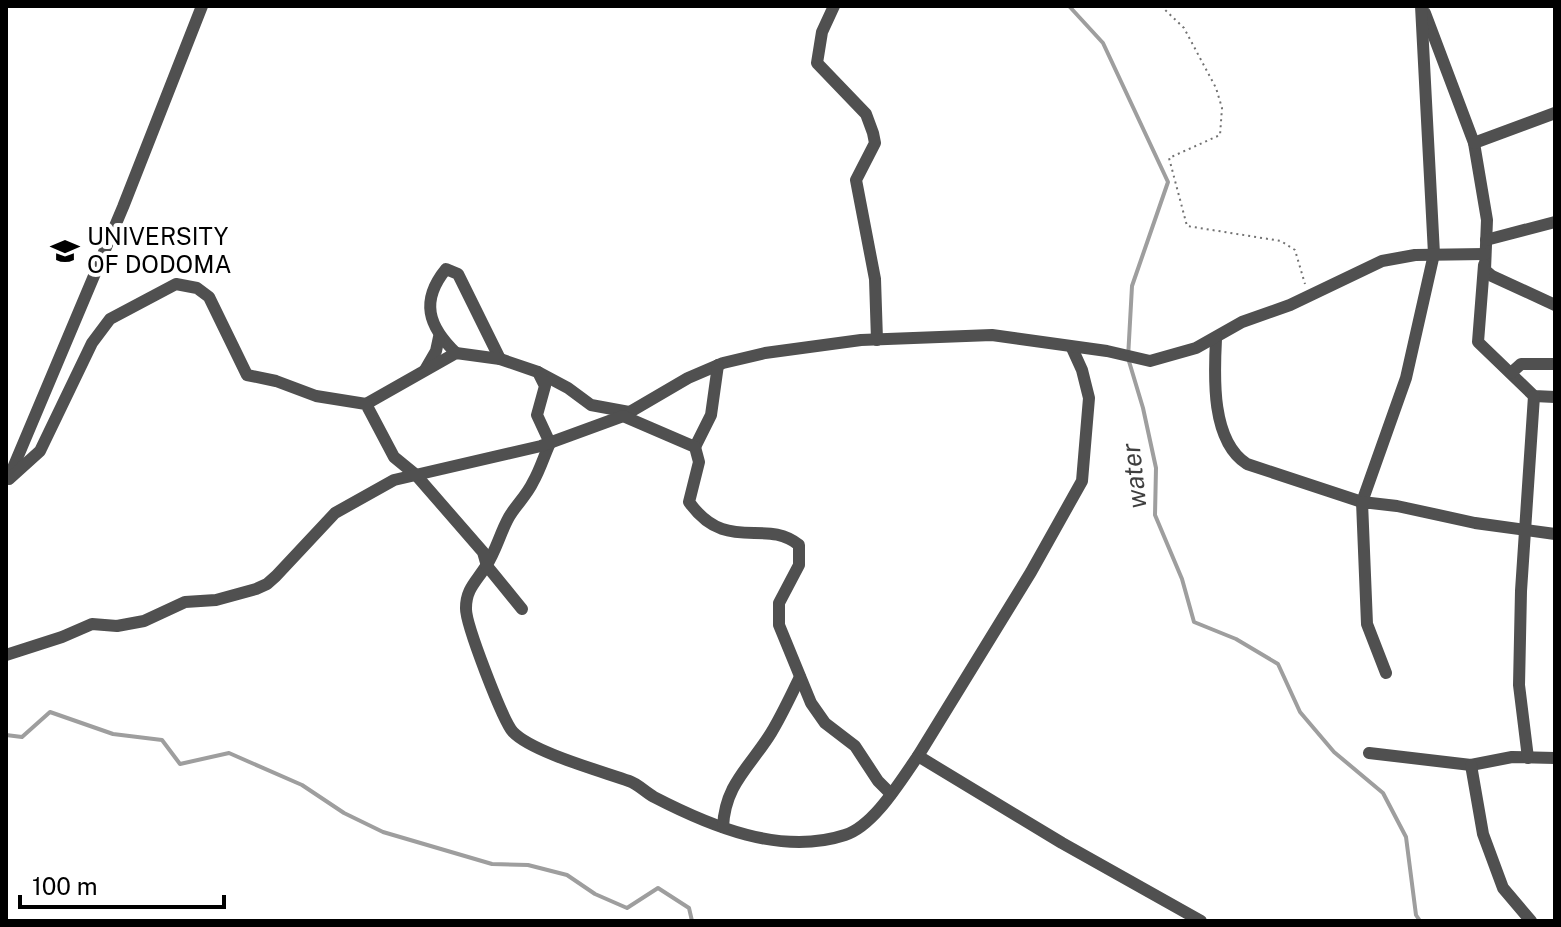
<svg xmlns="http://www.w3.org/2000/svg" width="1561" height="927" font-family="'Public Sans',sans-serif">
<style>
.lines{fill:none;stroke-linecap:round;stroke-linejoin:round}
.stream{stroke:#9e9e9e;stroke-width:4}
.path{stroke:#727272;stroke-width:2;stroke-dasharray:2 4;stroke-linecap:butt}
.street{stroke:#505050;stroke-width:12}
.labels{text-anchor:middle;stroke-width:8;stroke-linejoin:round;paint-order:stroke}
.poi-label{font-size:24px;fill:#000;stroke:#fff;text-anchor:start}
.water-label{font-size:26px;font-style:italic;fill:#3f3f3f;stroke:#fff}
</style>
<rect width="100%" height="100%" fill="#fff"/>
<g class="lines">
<g class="stream">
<polyline points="1069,6 1103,43 1168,182 1132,286 1128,358 1143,408 1156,468 1155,515 1182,579 1194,622 1236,639 1278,664 1300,712 1334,752 1383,793 1406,837 1416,915 1420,921"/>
<polyline points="6,735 22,737 50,712 113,734 162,740 180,764 229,753 302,785 344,813 383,832 492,864 528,865 567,875 595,894 627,908 658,888 689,908 692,921"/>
</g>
<polyline class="path" points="1161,6 1184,28 1216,88 1222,108 1220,135 1169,158 1187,226 1281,241 1295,250 1305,284"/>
<g class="street">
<polyline points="834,6 822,32 817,63 866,114 873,133 875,143 856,180 875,279 877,340"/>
<polyline points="1425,13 1474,143 1487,220 1485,270 1492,276 1555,305"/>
<polyline points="1474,143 1555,113"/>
<polyline points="1486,240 1555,222"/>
<polyline points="1484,265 1478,342 1534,396 1555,397"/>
<path d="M1216,339C1214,377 1211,441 1247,464L1362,502L1406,378L1434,254L1421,6"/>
<polyline points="1072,348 1082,370 1089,398 1082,481 1031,572 918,756 1062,843 1201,921"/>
<path d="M456,353C428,326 420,301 446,269L458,274L500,359"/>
<polyline points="425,370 436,351 439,337"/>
<polyline points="538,372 568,388 591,405 629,412"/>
<polyline points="1511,373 1521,364 1555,364"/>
<path d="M366,404L456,353L500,359L538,372L545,386L537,415L550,443C544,456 540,470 533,482C527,495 516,505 509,517C500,533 496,551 486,566C476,582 466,589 466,608C465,623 503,721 513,732C532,752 601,771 629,781C638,784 645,792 654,797C710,826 781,856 845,835C874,826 901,780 918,756"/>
<polyline points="623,416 688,378 723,363 765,353 861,340 992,335 1107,351 1150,361 1196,348 1242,322 1290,305 1382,261 1415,255 1485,254"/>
<polyline points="695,447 711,415 718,365"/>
<polyline points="10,475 123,207 202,6"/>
<polyline points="9,479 40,451 92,343 110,319 176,284 197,288 209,297 247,375 276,381 316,396 366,404 394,457 416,475 483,552 487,566 522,609"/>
<path d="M6,655L62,637L92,624L117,626L144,621L185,602L216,600L256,589L267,584L276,576L335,513L394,480L541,446L623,416L695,447L699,462L689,502C727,555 765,517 799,545V565L779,603V625L811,703L825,723L855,746L878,781L891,794"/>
<polyline points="1386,673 1367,624 1362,502 1397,506 1475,523 1555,534"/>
<polyline points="1369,753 1471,765 1512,757 1555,758"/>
<polyline points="1528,758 1519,685 1521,591 1534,396"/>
<polyline points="1471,765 1483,834 1503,888 1531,921"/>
<path d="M723,827C725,784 750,767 771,733C782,715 791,695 800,677"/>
</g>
</g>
<defs>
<symbol id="university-bare" viewBox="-9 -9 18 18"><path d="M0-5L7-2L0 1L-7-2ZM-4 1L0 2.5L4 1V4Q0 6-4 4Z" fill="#000" stroke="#fff" stroke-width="2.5" paint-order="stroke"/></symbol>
</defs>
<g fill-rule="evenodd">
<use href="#university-bare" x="45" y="231" width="40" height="40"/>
</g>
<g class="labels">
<g class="poi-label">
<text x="87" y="245">UNIVERSITY<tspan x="87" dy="28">OF DODOMA</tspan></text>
</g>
<g class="water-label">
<text transform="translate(1134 476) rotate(-96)" y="9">water</text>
</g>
</g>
<rect width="1561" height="927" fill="none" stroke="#000000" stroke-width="16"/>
<path d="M20 895v12h204v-12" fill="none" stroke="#000000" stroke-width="4"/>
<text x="32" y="895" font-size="24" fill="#000000" stroke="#ffffff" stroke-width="6" paint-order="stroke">100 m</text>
</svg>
